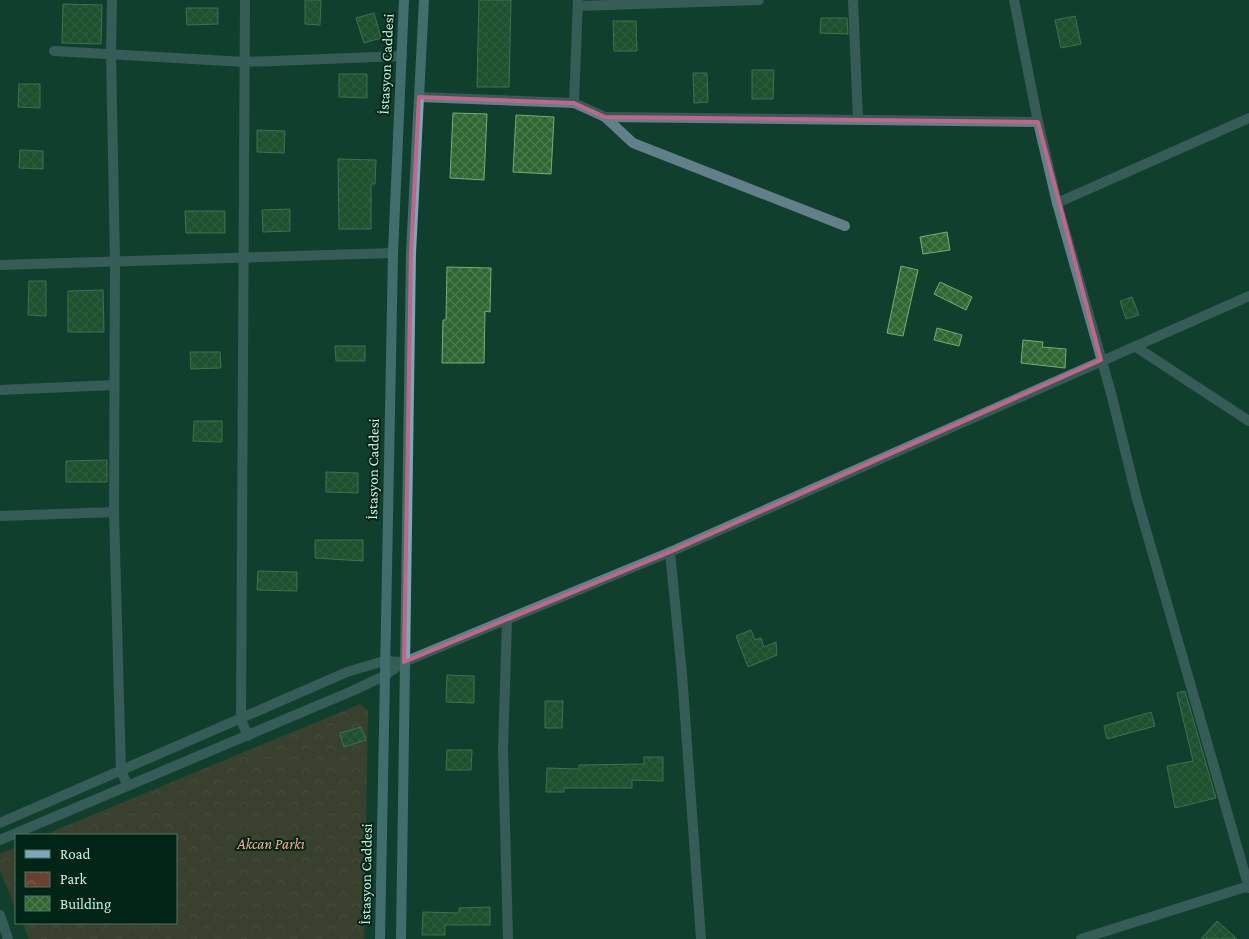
<svg xmlns="http://www.w3.org/2000/svg" width="1249" height="939" font-family="'Crimson Pro',serif">
<style>
.park{fill:url(#park-crowns)}
.building{fill:url(#building-cross-hatch);stroke:#76ae74}
.lines{fill:none;stroke-linecap:round;stroke-linejoin:round}
.minor{stroke:#637f8a;stroke-width:10}
.tertiary{stroke:#637f8a;stroke-width:10}
.secondary{stroke:#7aa7b9;stroke-width:10}
.marked{fill:none;stroke:#c46488;stroke-width:4;stroke-linejoin:round}
.labels{text-anchor:middle;stroke-width:4;stroke-linejoin:round;paint-order:stroke}
.street-label{font-size:15px;fill:#c8f1dd;stroke:#002517}
.park-label{font-size:15px;font-style:italic;fill:#feaa86;stroke:#002517}
</style>
<defs>
<pattern id="park-crowns" width="20" height="18" patternUnits="userSpaceOnUse" patternTransform="scale(1.25)"><rect width="20" height="18" fill="#6c402e"/><path d="M2 6a3 3 0 1 1 6 0M12 15a3 3 0 1 1 6 0" fill="none" stroke="#805c4c"/></pattern>
<pattern id="building-cross-hatch" width="8" height="8" patternUnits="userSpaceOnUse" patternTransform="scale(1.25)"><rect width="8" height="8" fill="#306630"/><path d="M0 0l8 8M0 8l8-8" fill="none" stroke="#4c7c4e"/></pattern>
</defs>
<rect width="100%" height="100%" fill="#10402d"/>
<g class="park">
<polygon points="360,704 368,711 364,939 29,939 22,923 176,923 176,835 44,835"/>
<polygon points="16,847 16,910 0,871 0,854"/>
</g>
<g class="building">
<polygon points="305,0 321,0 320,25 305,24"/>
<polygon points="479,0 511,0 509,87 477,87"/>
<polygon points="63,4 102,5 101,44 62,43"/>
<polygon points="186,8 218,8 218,24 187,25"/>
<polygon points="374,13 381,38 364,43 356,18"/>
<polygon points="1075,16 1081,44 1061,48 1055,20"/>
<polygon points="821,18 847,18 848,34 820,33"/>
<polygon points="613,21 636,21 637,51 614,51"/>
<polygon points="752,70 774,70 773,99 752,99"/>
<polygon points="693,73 707,73 708,102 694,103"/>
<polygon points="339,74 367,74 367,98 339,97"/>
<polygon points="19,84 40,84 40,108 18,107"/>
<polygon points="453,113 487,114 484,180 450,178"/>
<polygon points="516,115 554,117 551,174 513,172"/>
<polygon points="257,130 285,131 284,153 257,152"/>
<polygon points="20,150 43,151 43,169 19,168"/>
<polygon points="338,159 376,160 375,184 371,184 371,229 339,229"/>
<polygon points="290,209 290,231 263,232 262,210"/>
<polygon points="185,211 225,211 225,233 186,233"/>
<polygon points="947,232 950,250 923,254 920,237"/>
<polygon points="901,266 918,270 903,336 887,333"/>
<polygon points="447,267 491,268 490,312 485,311 484,363 442,363 443,320 446,320"/>
<polygon points="29,281 46,281 46,316 28,315"/>
<polygon points="940,282 972,297 966,310 934,294"/>
<polygon points="103,290 104,332 68,332 68,291"/>
<polygon points="1132,297 1139,315 1126,319 1120,301"/>
<polygon points="937,328 962,335 959,346 934,340"/>
<polygon points="1023,340 1043,342 1042,347 1066,349 1065,368 1021,363"/>
<polygon points="335,346 365,346 365,361 336,361"/>
<polygon points="190,352 220,352 221,368 191,369"/>
<polygon points="194,421 222,421 222,442 193,441"/>
<polygon points="107,460 107,482 66,482 66,461"/>
<polygon points="326,472 358,473 358,493 326,492"/>
<polygon points="315,540 363,540 363,561 315,558"/>
<polygon points="258,571 297,572 297,591 257,590"/>
<polygon points="751,630 755,640 761,638 764,647 776,642 777,655 748,667 736,636"/>
<polygon points="447,675 474,676 474,703 446,702"/>
<polygon points="1185,691 1216,798 1175,808 1167,766 1193,761 1177,693"/>
<polygon points="545,701 563,701 562,728 545,728"/>
<polygon points="1151,712 1155,726 1107,739 1104,726"/>
<polygon points="361,727 366,740 344,747 340,733"/>
<polygon points="447,750 472,750 471,770 446,770"/>
<polygon points="644,757 663,757 663,781 632,780 632,788 564,788 564,792 546,792 547,768 579,769 579,765 644,764"/>
<polygon points="490,907 490,925 445,925 445,935 422,935 423,912 459,913 459,908"/>
<polygon points="1217,921 1237,939 1201,939"/>
</g>
<g class="lines">
<g class="minor">
<polyline points="245,0 241,720 248,736"/>
<polyline points="853,0 858,119"/>
<polyline points="1014,0 1038,122 1057,203 1111,393 1137,499 1249,888"/>
<polyline points="578,6 759,0"/>
<polyline points="54,51 245,62 402,56"/>
<polyline points="419,97 574,103 578,0"/>
<polyline points="574,103 605,117 633,143 845,226"/>
<polyline points="605,117 1038,122"/>
<polyline points="1057,203 1249,118"/>
<polyline points="0,265 393,253"/>
<polyline points="1136,347 1249,421"/>
<polyline points="0,390 114,385"/>
<polyline points="114,512 121,771 128,786"/>
<polyline points="0,516 114,512 115,262 111,53 112,0"/>
<polyline points="670,552 682,674 701,939"/>
<polyline points="507,620 503,749 508,939"/>
<polyline points="404,662 670,552 1249,296"/>
<polyline points="0,915 8,939"/>
<polyline points="1081,939 1249,886"/>
</g>
<g class="tertiary">
<polyline points="0,823 347,672 384,661 404,662"/>
<polyline points="0,840 352,691 384,676 404,662"/>
</g>
<g class="secondary">
<polyline points="380,939 393,253 404,0"/>
<polyline points="401,939 411,253 424,0"/>
</g>
</g>
<path d="M0 0H1249V939H0ZM419,97L574,103L605,117L1038,122L1101,360L670,552L404,662L411,253Z" fill="#10402d" fill-opacity=".55" fill-rule="evenodd"/>
<path class="marked" d="M419,97L574,103L605,117L1038,122L1101,360L670,552L404,662L411,253Z"/>
<g class="labels">
<g class="street-label">
<text transform="translate(386 64) rotate(-87)" y="5">İstasyon Caddesi</text>
<text transform="translate(373 469) rotate(-89)" y="5">İstasyon Caddesi</text>
<text transform="translate(366 874) rotate(-89)" y="5">İstasyon Caddesi</text>
</g>
<g class="park-label">
<text x="271" y="849">Akcan Parkı</text>
</g>
</g>
<rect x="15" y="834" width="162" height="90" fill="#002517" stroke="#507766"/>
<rect x="25" y="850" width="25" height="8" fill="#7aa7b9" stroke="#507766"/>
<text x="60" y="859" font-size="15" fill="#c8f1dd">Road</text>
<rect x="25" y="872" width="25" height="15" fill="url(#park-crowns)" stroke="#507766"/>
<text x="60" y="884" font-size="15" fill="#c8f1dd">Park</text>
<rect x="25" y="896" width="25" height="15" fill="url(#building-cross-hatch)" stroke="#507766"/>
<text x="60" y="909" font-size="15" fill="#c8f1dd">Building</text>
</svg>
